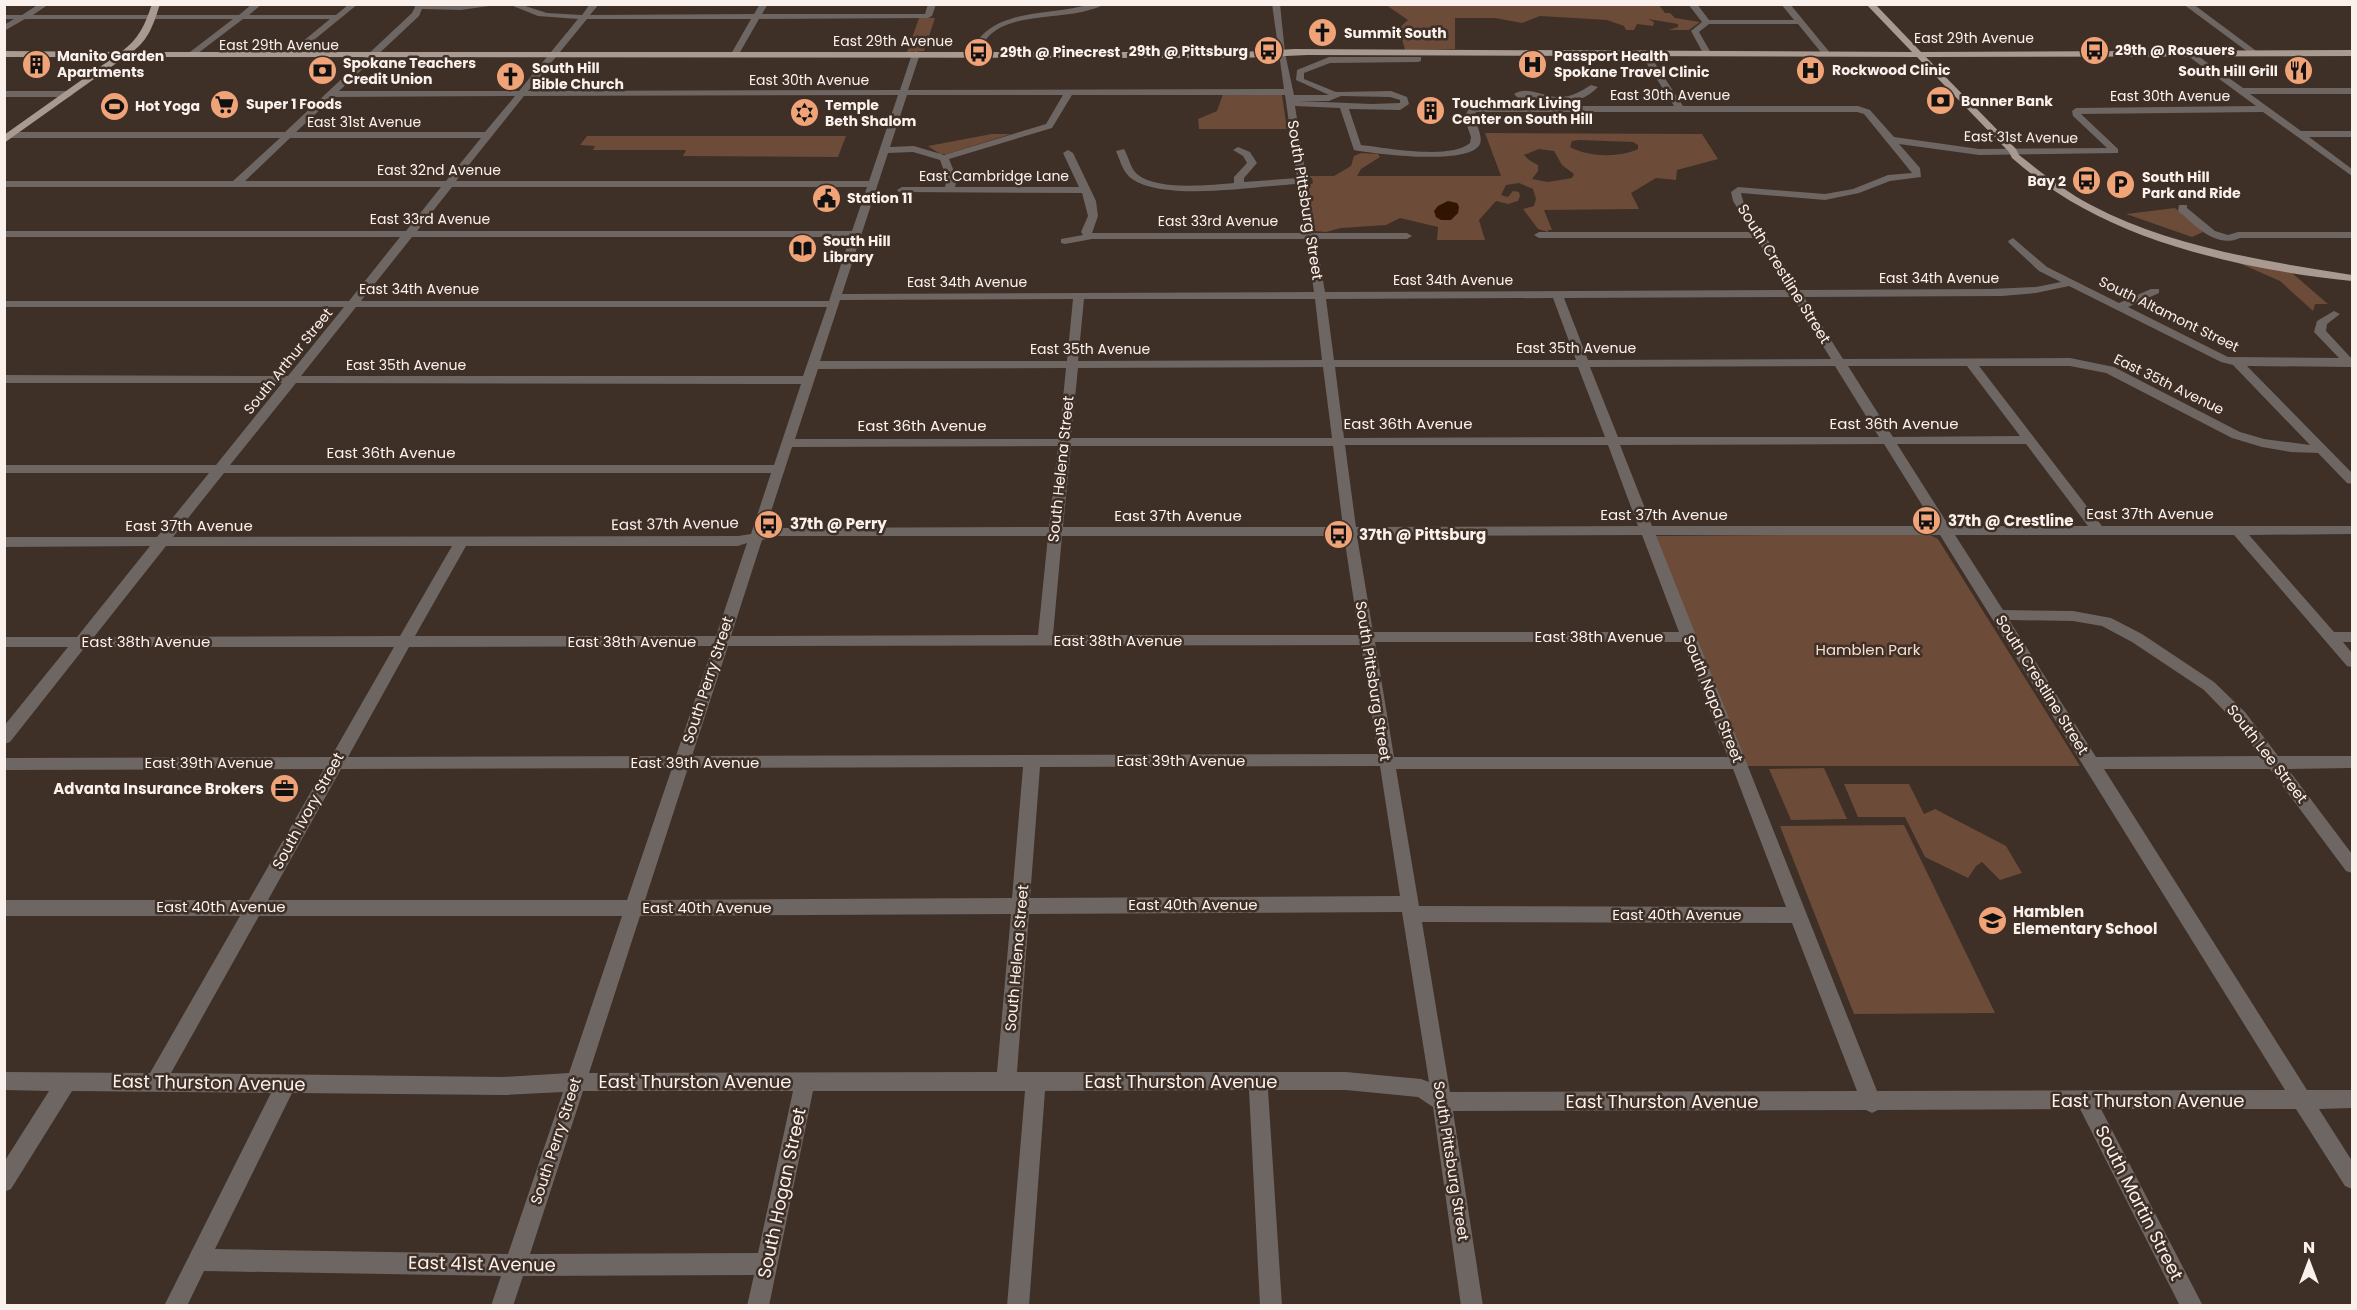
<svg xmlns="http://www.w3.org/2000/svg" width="2357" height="1310" font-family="Poppins,sans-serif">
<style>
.green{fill:#6c4b38;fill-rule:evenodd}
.water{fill:#311402}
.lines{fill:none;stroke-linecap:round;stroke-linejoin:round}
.minor{fill:#6e6662;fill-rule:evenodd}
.major{fill:#a89991;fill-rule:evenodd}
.labels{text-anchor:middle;stroke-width:5;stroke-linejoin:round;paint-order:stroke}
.far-poi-label{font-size:14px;font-weight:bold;fill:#fbf1ec;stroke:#3e2f27;text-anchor:start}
.far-street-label{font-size:14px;fill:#fbf1ec;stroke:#3e2f27}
.street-label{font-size:15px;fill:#fbf1ec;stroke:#3e2f27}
.poi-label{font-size:15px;font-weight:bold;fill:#fbf1ec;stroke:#3e2f27;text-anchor:start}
.park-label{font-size:15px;fill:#fadccc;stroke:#3e2f27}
.near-street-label{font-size:18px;fill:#fbf1ec;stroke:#3e2f27}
</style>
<rect width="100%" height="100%" fill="#3e2f27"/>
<g class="green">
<polygon points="1386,5 1668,5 1659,5 1665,13 1670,13 1675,18 1700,22 1689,30 1668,30 1678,27 1678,24 1648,19 1654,22 1653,26 1637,24 1634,30 1626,30 1624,26 1607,20 1540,16 1522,23 1495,18 1455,18 1455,49 1405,50 1399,28 1408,20"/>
<polygon points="919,18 935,18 924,51 907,52"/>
<polygon points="1223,94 1282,95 1287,129 1199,129 1198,119 1217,111"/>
<path d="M1485,133L1702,134L1718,159L1677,170L1676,180L1656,178L1631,193L1639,209L1544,210L1552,230H1548V232L1538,229L1523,209L1534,206L1536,199L1533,189L1519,183L1506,185L1501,195L1508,197L1513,191L1519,192L1520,196L1518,201L1508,204L1496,201L1479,220L1485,240H1437L1438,227L1400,218L1386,225L1341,228L1326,232L1315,231L1307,186L1313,183L1312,178L1306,176H1334L1351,166L1354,156L1361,153L1378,154L1380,157L1361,169L1357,176H1501ZM1579,140L1633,142L1638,145V149C1619,158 1588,157 1570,147L1572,141ZM1539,149L1554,151L1562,165L1574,174L1572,178L1548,182L1532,179L1538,171V165L1529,160L1524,155Z"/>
<polygon points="992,134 1011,134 947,154 940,154 928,146"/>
<polygon points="587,136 846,136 838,157 683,156 686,150 593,150 595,146 580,145"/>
<polygon points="2175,208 2203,232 2192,237 2126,214"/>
<polygon points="2232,260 2292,273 2328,304 2315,304 2313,311 2280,281"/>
<polygon points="1928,534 1938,539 2080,766 1747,766 1656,536"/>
<polygon points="1824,768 1847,819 1791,820 1769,769"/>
<polygon points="1844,784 1909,784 1924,814 1935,809 2006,846 2022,873 2000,880 1982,862 1976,866 1968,878 1925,857 1905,817 1858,817"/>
<polygon points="1904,825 1995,1013 1854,1014 1780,826"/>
</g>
<polygon class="water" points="1448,201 1457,203 1459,207 1458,213 1451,220 1441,220 1436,217 1434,211 1438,206"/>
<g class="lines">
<g class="minor">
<polygon points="39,4 49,4 33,15 239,15 252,4 262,4 249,15 336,15 349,4 358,4 293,57 289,54 290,52 330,19 243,19 193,57 189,54 190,52 233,19 25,19 4,31 4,25 14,19 4,19 4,15 22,15"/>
<path d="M413,4H503L461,10L422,9L419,16L339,91H519L578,19L538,16L508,4H519L547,13L582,15L590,4H599L590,15L754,14L760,4H768L762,14H925L928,4H936L932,16L928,18L759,19L739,54L735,57L731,54L751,19H587L528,91L900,90L912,54L916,51L920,54L908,90L1284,89L1272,4H1280L1285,53L1294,95H1329L1296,80L1297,70L1329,57H1421V61L1418,62L1330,63L1304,73V79L1336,92L1391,91L1407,97L1409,104L1400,110L1349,109L1361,145C1388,148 1450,160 1470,143L1471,137L1464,117L1470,107L1526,106L1514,94C1528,85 1544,98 1560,97C1572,97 1581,91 1591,85L1598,87C1574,111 1553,100 1525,96L1536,106H1674L1640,53L1644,50L1647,51L1683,106H1858L1870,110L1894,137L1979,149L2107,148L2073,116L2072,111L2076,108L2256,106L2188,56L2187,54L2191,51L2243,88H2352V94H2250L2301,131H2352V137H2309L2352,169V176L2263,112L2081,114L2118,149V153L1979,155L1899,144L1920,168L1921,177L1890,181L1859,193L1825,200L1741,193L1743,201L1800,290L1991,289L2036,287L2061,282L2039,271L2009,243L2008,241L2013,238L2047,267L2119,303L2151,289H2159V293L2128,307L2228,357L2339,358L2314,332L2317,321L2334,311L2340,314L2327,324L2326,331L2352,359V367L2247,366L2352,473V484L2347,483L2318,453L2291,452L2262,447L2232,438L2106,373L2070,366H1979L2102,526H2352V534L2249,535L2334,632H2352V642H2343L2352,653V667L2347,666L2234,535H1955L2003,610L2073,611L2111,618L2142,634L2214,682L2245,712L2278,756H2352V768L2288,769L2352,854V873L2346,871L2270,769H2104L2307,1090H2352V1108L2319,1109L2352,1161V1189L2345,1186L2296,1109H2101L2203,1306H2180L2080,1109L1878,1110L1872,1113L1866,1110L1453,1111L1483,1306H1461L1433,1107L1418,1097L1346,1090H1268L1282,1306H1260L1249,1090L1045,1091L1029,1306H1007L1025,1091H813L769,1306H747L754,1275L523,1276L513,1306H491L501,1276L204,1271L187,1306H164L271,1093L72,1091L11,1189L4,1192V1162L49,1091L4,1090V1072L150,1073L240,916H4V900H249L324,769L4,770V758L331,757L394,647H85L10,742L4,744V726L68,647H4V637H77L150,546L4,547V537H157L209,473H4V465H216L282,383H4V375L288,376L344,307H4V301H349L400,237H4V231H406L441,187H4V181H233L280,138H11L6,135L11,132H285L412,13L415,7ZM898,95L869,181H456L524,96ZM907,95H1063L1046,124L944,155L914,146L890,147ZM1072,95H1285L1297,178L1244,182V178L1257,163L1250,152L1238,147L1233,150L1243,156L1247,163L1234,177V183C1210,185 1157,191 1137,174C1130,168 1129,157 1124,149L1116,151C1120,160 1123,173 1132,179C1166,202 1257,186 1298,184L1305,233H1092L1098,216L1096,201L1073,153L1068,150L1063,153L1079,187H955L957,179L949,159L1052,128ZM515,96L485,132H296L334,97ZM1341,96L1390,97L1400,100V103L1372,104L1299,101H1329ZM1295,106L1340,108L1354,150C1375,154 1470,166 1480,144C1483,136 1476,124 1474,117L1476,112H1857L1864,114L1912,173L1888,175L1853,189L1825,194L1738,187L1731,192L1733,201L1752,232H1539L1534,235L1539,238H1756L1788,290L1325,292L1316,239H1407L1412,236L1407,233H1315ZM290,138H481L446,181H245ZM913,152L940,160L947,179L945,187H902L897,190L899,192L1082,193L1088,216L1081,232L1083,235L1061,239V243L1065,244L1092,239H1306L1314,292L842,294L888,153ZM452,187H867L852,231H417ZM412,237H850L829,301H361ZM2069,286L2221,362L2233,365L2310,445L2264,439L2240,432L2114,367L2070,358L1843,359L1804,297L2002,296L2036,293ZM1793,297L1831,359L1588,360L1564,298ZM1553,298L1576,360H1334L1326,299ZM1073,299L1067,361H820L840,300ZM1084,299H1315L1322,360L1078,361ZM356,307H827L803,376H301ZM1835,366L1879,437H1618L1590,367ZM1848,366H1967L2020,436L1893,437ZM1323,367L1332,438H1071L1078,368ZM1335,367H1578L1605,437L1344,438ZM1066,368L1059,439H795L818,369ZM296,383L801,384L774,465H230ZM1884,444L1935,526H1652L1620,445ZM1897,444H2026L2088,526H1949ZM1345,445H1608L1638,526L1356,527ZM1058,446L1049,527L778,528L765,530L792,447ZM1071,446H1333L1343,527H1063ZM224,473H771L751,534L738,536L173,537ZM1642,535L1679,632H1373L1357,536ZM1656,535H1940L2285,1090L1877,1091ZM778,536H1048L1038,635L731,636L762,540ZM1062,536H1344L1359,635H1053ZM747,543L716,636H415L466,546H738ZM166,546H452L400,636L94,637ZM2009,620L2073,621L2102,626L2132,642L2204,690L2233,720L2260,756L2096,757ZM1375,642H1683L1728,757H1394ZM1361,645L1378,754L692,756L728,646ZM713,646L676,756L348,757L409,647ZM1380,766L1400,896L1030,898L1040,767ZM1023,767L1012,898L645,900L688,768ZM672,768L627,900H268L341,769ZM1396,769H1733L1786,907L1419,906ZM1402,912L1429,1082L1421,1079L1346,1072H1017L1029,914ZM1011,914L997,1072L589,1073L640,916ZM259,916H622L569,1073L503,1077L171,1073ZM1422,922L1792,923L1857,1091L1450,1092ZM583,1091H793L758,1253L530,1254ZM563,1092L508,1254L215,1249L292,1093L503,1095Z"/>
<path d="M1091,4H1105C1072,22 1014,10 989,36C983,42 981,49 977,56L970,54C990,6 1047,17 1091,4Z"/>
<polygon points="1688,4 1697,4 1709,20 1794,20 1781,4 1790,4 1831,54 1824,56 1798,24 1709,24 1699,32 1711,53 1704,55 1691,31 1702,22"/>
<polygon points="2183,4 2193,4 2259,53 2252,55"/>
<polygon points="4,91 69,91 73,94 69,97 4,97"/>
<path d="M2179,205H2187V208L2215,231L2228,235L2238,232H2352V238H2240C2216,249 2195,225 2178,211Z"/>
</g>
<path class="major" d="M152,4H160C154,23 149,40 132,52H1242L1294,49L1912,52L1866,4H1875L1921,52L2352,50V56L1926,57L2016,149L2019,155C2042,173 2065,191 2091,205C2171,247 2264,261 2352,275V281C2265,272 2160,251 2083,208C2057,194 2034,177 2012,158L2009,152L1917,57L1307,55L1242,58L125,57L4,143V135L114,57H4V51L121,52C139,39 145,25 152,4Z"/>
</g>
<defs>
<symbol id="church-disc" viewBox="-11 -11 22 22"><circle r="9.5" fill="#efa377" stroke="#3e2f27"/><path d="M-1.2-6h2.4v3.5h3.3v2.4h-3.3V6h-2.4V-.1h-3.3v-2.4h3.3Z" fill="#111"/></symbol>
<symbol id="bus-disc" viewBox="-11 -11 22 22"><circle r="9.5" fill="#efa377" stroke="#3e2f27"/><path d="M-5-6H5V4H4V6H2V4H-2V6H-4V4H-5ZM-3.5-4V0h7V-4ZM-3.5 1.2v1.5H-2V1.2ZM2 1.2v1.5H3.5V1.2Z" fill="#111"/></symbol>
<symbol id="building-disc" viewBox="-11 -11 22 22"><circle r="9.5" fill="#efa377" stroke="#3e2f27"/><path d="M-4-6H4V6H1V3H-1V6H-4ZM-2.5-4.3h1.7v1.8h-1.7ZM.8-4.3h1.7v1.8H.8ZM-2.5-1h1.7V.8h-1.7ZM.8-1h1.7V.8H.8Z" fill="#111"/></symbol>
<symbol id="hospital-disc" viewBox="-11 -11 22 22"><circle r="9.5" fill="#efa377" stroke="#3e2f27"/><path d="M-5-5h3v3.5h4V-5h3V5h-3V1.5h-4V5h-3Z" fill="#111"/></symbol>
<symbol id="bank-disc" viewBox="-11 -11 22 22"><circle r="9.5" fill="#efa377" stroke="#3e2f27"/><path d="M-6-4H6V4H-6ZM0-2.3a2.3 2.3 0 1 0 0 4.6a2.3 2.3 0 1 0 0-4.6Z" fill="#111"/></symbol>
<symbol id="restaurant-disc" viewBox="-11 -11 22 22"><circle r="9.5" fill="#efa377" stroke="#3e2f27"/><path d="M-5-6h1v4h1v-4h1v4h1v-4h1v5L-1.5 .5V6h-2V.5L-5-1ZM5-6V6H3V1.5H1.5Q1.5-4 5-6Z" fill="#111"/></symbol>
<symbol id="supermarket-disc" viewBox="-11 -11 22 22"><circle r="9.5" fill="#efa377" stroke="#3e2f27"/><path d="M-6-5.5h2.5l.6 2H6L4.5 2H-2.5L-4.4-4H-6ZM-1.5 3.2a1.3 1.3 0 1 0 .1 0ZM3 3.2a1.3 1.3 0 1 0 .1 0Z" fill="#111"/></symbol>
<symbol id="stadium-disc" viewBox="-11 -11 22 22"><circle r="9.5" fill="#efa377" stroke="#3e2f27"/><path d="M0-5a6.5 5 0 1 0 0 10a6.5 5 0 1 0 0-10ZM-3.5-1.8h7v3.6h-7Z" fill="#111"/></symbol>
<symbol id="synagogue-disc" viewBox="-11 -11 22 22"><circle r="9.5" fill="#efa377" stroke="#3e2f27"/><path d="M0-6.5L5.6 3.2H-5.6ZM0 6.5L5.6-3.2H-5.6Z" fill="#111"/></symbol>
<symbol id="parking-disc" viewBox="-11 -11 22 22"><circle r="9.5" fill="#efa377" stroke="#3e2f27"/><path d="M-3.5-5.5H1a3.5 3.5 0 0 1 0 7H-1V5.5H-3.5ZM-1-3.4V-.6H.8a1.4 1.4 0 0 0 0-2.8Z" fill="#111"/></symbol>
<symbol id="civic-disc" viewBox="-11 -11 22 22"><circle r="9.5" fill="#efa377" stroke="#3e2f27"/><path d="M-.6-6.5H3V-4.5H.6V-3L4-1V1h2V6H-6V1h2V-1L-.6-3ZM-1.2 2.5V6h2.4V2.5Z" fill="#111"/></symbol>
<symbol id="library-disc" viewBox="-11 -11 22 22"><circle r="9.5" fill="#efa377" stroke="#3e2f27"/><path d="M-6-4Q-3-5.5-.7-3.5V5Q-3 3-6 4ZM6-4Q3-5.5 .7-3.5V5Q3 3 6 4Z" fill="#111"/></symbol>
<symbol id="office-disc" viewBox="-11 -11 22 22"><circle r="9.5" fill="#efa377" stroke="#3e2f27"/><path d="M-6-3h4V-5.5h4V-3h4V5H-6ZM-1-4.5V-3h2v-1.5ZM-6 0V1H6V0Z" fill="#111"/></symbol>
<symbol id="school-disc" viewBox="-11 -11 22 22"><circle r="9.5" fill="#efa377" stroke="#3e2f27"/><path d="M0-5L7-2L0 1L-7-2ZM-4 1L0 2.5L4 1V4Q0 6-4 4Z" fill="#111"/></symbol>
</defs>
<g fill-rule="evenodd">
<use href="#church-disc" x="1306" y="16" width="33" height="33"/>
<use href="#bus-disc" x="2078" y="34" width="33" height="33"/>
<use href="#bus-disc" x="1252" y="34" width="33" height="33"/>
<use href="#bus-disc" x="962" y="36" width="33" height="33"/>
<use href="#building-disc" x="20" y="48" width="33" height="33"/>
<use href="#hospital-disc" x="1516" y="48" width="33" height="33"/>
<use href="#hospital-disc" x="1794" y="54" width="33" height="33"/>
<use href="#bank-disc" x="306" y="54" width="33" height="33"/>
<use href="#restaurant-disc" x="2282" y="54" width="33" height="33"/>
<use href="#church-disc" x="494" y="60" width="33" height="33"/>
<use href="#bank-disc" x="1924" y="84" width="33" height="33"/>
<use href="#supermarket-disc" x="208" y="88" width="33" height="33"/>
<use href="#stadium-disc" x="98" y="90" width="33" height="33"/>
<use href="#building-disc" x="1414" y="94" width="33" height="33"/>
<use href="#synagogue-disc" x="788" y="96" width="33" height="33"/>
<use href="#bus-disc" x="2070" y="164" width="33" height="33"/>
<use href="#parking-disc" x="2104" y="168" width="33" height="33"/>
<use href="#civic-disc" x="810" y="182" width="33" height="33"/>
<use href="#library-disc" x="786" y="232" width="33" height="33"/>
<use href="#bus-disc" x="1910" y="504" width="33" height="33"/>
<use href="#bus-disc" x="752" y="508" width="33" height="33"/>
<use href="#bus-disc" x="1322" y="518" width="33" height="33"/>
<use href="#office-disc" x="268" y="772" width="33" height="33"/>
<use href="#school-disc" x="1976" y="904" width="33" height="33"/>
</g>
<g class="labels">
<g class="far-poi-label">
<text x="1344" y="38">Summit South</text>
<text x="2115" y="55">29th @ Rosauers</text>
<text x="1248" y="56" text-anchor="end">29th @ Pittsburg</text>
<text x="1000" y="57">29th @ Pinecrest</text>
<text x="57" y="61">Manito Garden<tspan x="57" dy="16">Apartments</tspan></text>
<text x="1554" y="61">Passport Health<tspan x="1554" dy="16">Spokane Travel Clinic</tspan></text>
<text x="343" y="68">Spokane Teachers<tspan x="343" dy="16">Credit Union</tspan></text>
<text x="532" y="73">South Hill<tspan x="532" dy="16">Bible Church</tspan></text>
<text x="1832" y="75">Rockwood Clinic</text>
<text x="2278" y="76" text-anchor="end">South Hill Grill</text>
<text x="1961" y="106">Banner Bank</text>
<text x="1452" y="108">Touchmark Living<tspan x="1452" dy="16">Center on South Hill</tspan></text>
<text x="246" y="109">Super 1 Foods</text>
<text x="825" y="110">Temple<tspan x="825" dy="16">Beth Shalom</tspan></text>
<text x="135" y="111">Hot Yoga</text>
<text x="2142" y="182">South Hill<tspan x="2142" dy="16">Park and Ride</tspan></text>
<text x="2066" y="186" text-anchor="end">Bay 2</text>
<text x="847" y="203">Station 11</text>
<text x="823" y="246">South Hill<tspan x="823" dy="16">Library</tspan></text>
</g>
<g class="far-street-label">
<text x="1974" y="43">East 29th Avenue</text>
<text x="893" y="46">East 29th Avenue</text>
<text x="279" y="50">East 29th Avenue</text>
<text x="809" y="85">East 30th Avenue</text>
<text x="1670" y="100">East 30th Avenue</text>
<text x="2170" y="101">East 30th Avenue</text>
<text x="364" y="127">East 31st Avenue</text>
<text transform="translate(2021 137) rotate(1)" y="5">East 31st Avenue</text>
<text x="439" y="175">East 32nd Avenue</text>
<text x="994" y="181">East Cambridge Lane</text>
<text x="430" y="224">East 33rd Avenue</text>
<text x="1218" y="226">East 33rd Avenue</text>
<text x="1939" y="283">East 34th Avenue</text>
<text x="1453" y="285">East 34th Avenue</text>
<text x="967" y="287">East 34th Avenue</text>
<text x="419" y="294">East 34th Avenue</text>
<text transform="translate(2169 314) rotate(26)" y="5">South Altamont Street</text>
<text x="1576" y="353">East 35th Avenue</text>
<text x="1090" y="354">East 35th Avenue</text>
<text transform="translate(288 361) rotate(-51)" y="5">South Arthur Street</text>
<text x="406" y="370">East 35th Avenue</text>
<text transform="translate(2169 384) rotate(26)" y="5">East 35th Avenue</text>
</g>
<g class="street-label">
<text transform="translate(1305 200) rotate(81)" y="5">South Pittsburg Street</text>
<text transform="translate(1784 274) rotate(58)" y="5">South Crestline Street</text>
<text x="1408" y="429">East 36th Avenue</text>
<text x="1894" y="429">East 36th Avenue</text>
<text x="922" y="431">East 36th Avenue</text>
<text x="391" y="458">East 36th Avenue</text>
<text transform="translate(1061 469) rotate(-84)" y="5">South Helena Street</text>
<text x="2150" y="519">East 37th Avenue</text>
<text x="1664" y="520">East 37th Avenue</text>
<text x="1178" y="521">East 37th Avenue</text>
<text transform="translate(675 524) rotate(-1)" y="5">East 37th Avenue</text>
<text x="189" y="531">East 37th Avenue</text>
<text x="1599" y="642">East 38th Avenue</text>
<text x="1118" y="646">East 38th Avenue</text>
<text x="146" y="647">East 38th Avenue</text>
<text x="632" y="647">East 38th Avenue</text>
<text transform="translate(708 680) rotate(-72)" y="5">South Perry Street</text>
<text transform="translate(1373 681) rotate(81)" y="5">South Pittsburg Street</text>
<text transform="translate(2042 685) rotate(58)" y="5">South Crestline Street</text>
<text transform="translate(1713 699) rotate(68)" y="5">South Napa Street</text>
<text transform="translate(2267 754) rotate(52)" y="5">South Lee Street</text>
<text x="1181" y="766">East 39th Avenue</text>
<text x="209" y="768">East 39th Avenue</text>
<text x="695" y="768">East 39th Avenue</text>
<text transform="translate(308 811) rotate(-61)" y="5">South Ivory Street</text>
<text x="1193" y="910">East 40th Avenue</text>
<text x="221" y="912">East 40th Avenue</text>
<text x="707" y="913">East 40th Avenue</text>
<text x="1677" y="920">East 40th Avenue</text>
<text transform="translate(1017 958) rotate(-85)" y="5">South Helena Street</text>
<text transform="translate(556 1141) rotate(-72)" y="5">South Perry Street</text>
<text transform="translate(1451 1161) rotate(81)" y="5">South Pittsburg Street</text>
</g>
<g class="poi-label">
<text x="1948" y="526">37th @ Crestline</text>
<text x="790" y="529">37th @ Perry</text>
<text x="1359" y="540">37th @ Pittsburg</text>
<text x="264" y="794" text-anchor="end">Advanta Insurance Brokers</text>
<text x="2013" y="917">Hamblen<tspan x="2013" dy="17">Elementary School</tspan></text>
</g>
<g class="park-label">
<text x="1868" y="655">Hamblen Park</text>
</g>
<g class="near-street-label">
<text x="695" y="1088">East Thurston Avenue</text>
<text x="1181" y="1088">East Thurston Avenue</text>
<text transform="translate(209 1083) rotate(1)" y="6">East Thurston Avenue</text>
<text x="2148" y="1107">East Thurston Avenue</text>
<text x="1662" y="1108">East Thurston Avenue</text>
<text transform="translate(782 1193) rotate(-78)" y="6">South Hogan Street</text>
<text transform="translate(2139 1203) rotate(63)" y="6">South Martin Street</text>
<text transform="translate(482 1264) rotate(1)" y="6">East 41st Avenue</text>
</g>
</g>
<rect width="2357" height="1310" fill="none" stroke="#fbf1ec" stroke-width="12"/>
<g transform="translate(2309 1262)" stroke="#3e2f27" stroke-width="4.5" paint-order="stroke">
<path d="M0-4.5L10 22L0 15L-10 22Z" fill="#fbf1ec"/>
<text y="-9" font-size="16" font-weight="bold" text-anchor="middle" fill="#fbf1ec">N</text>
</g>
</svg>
